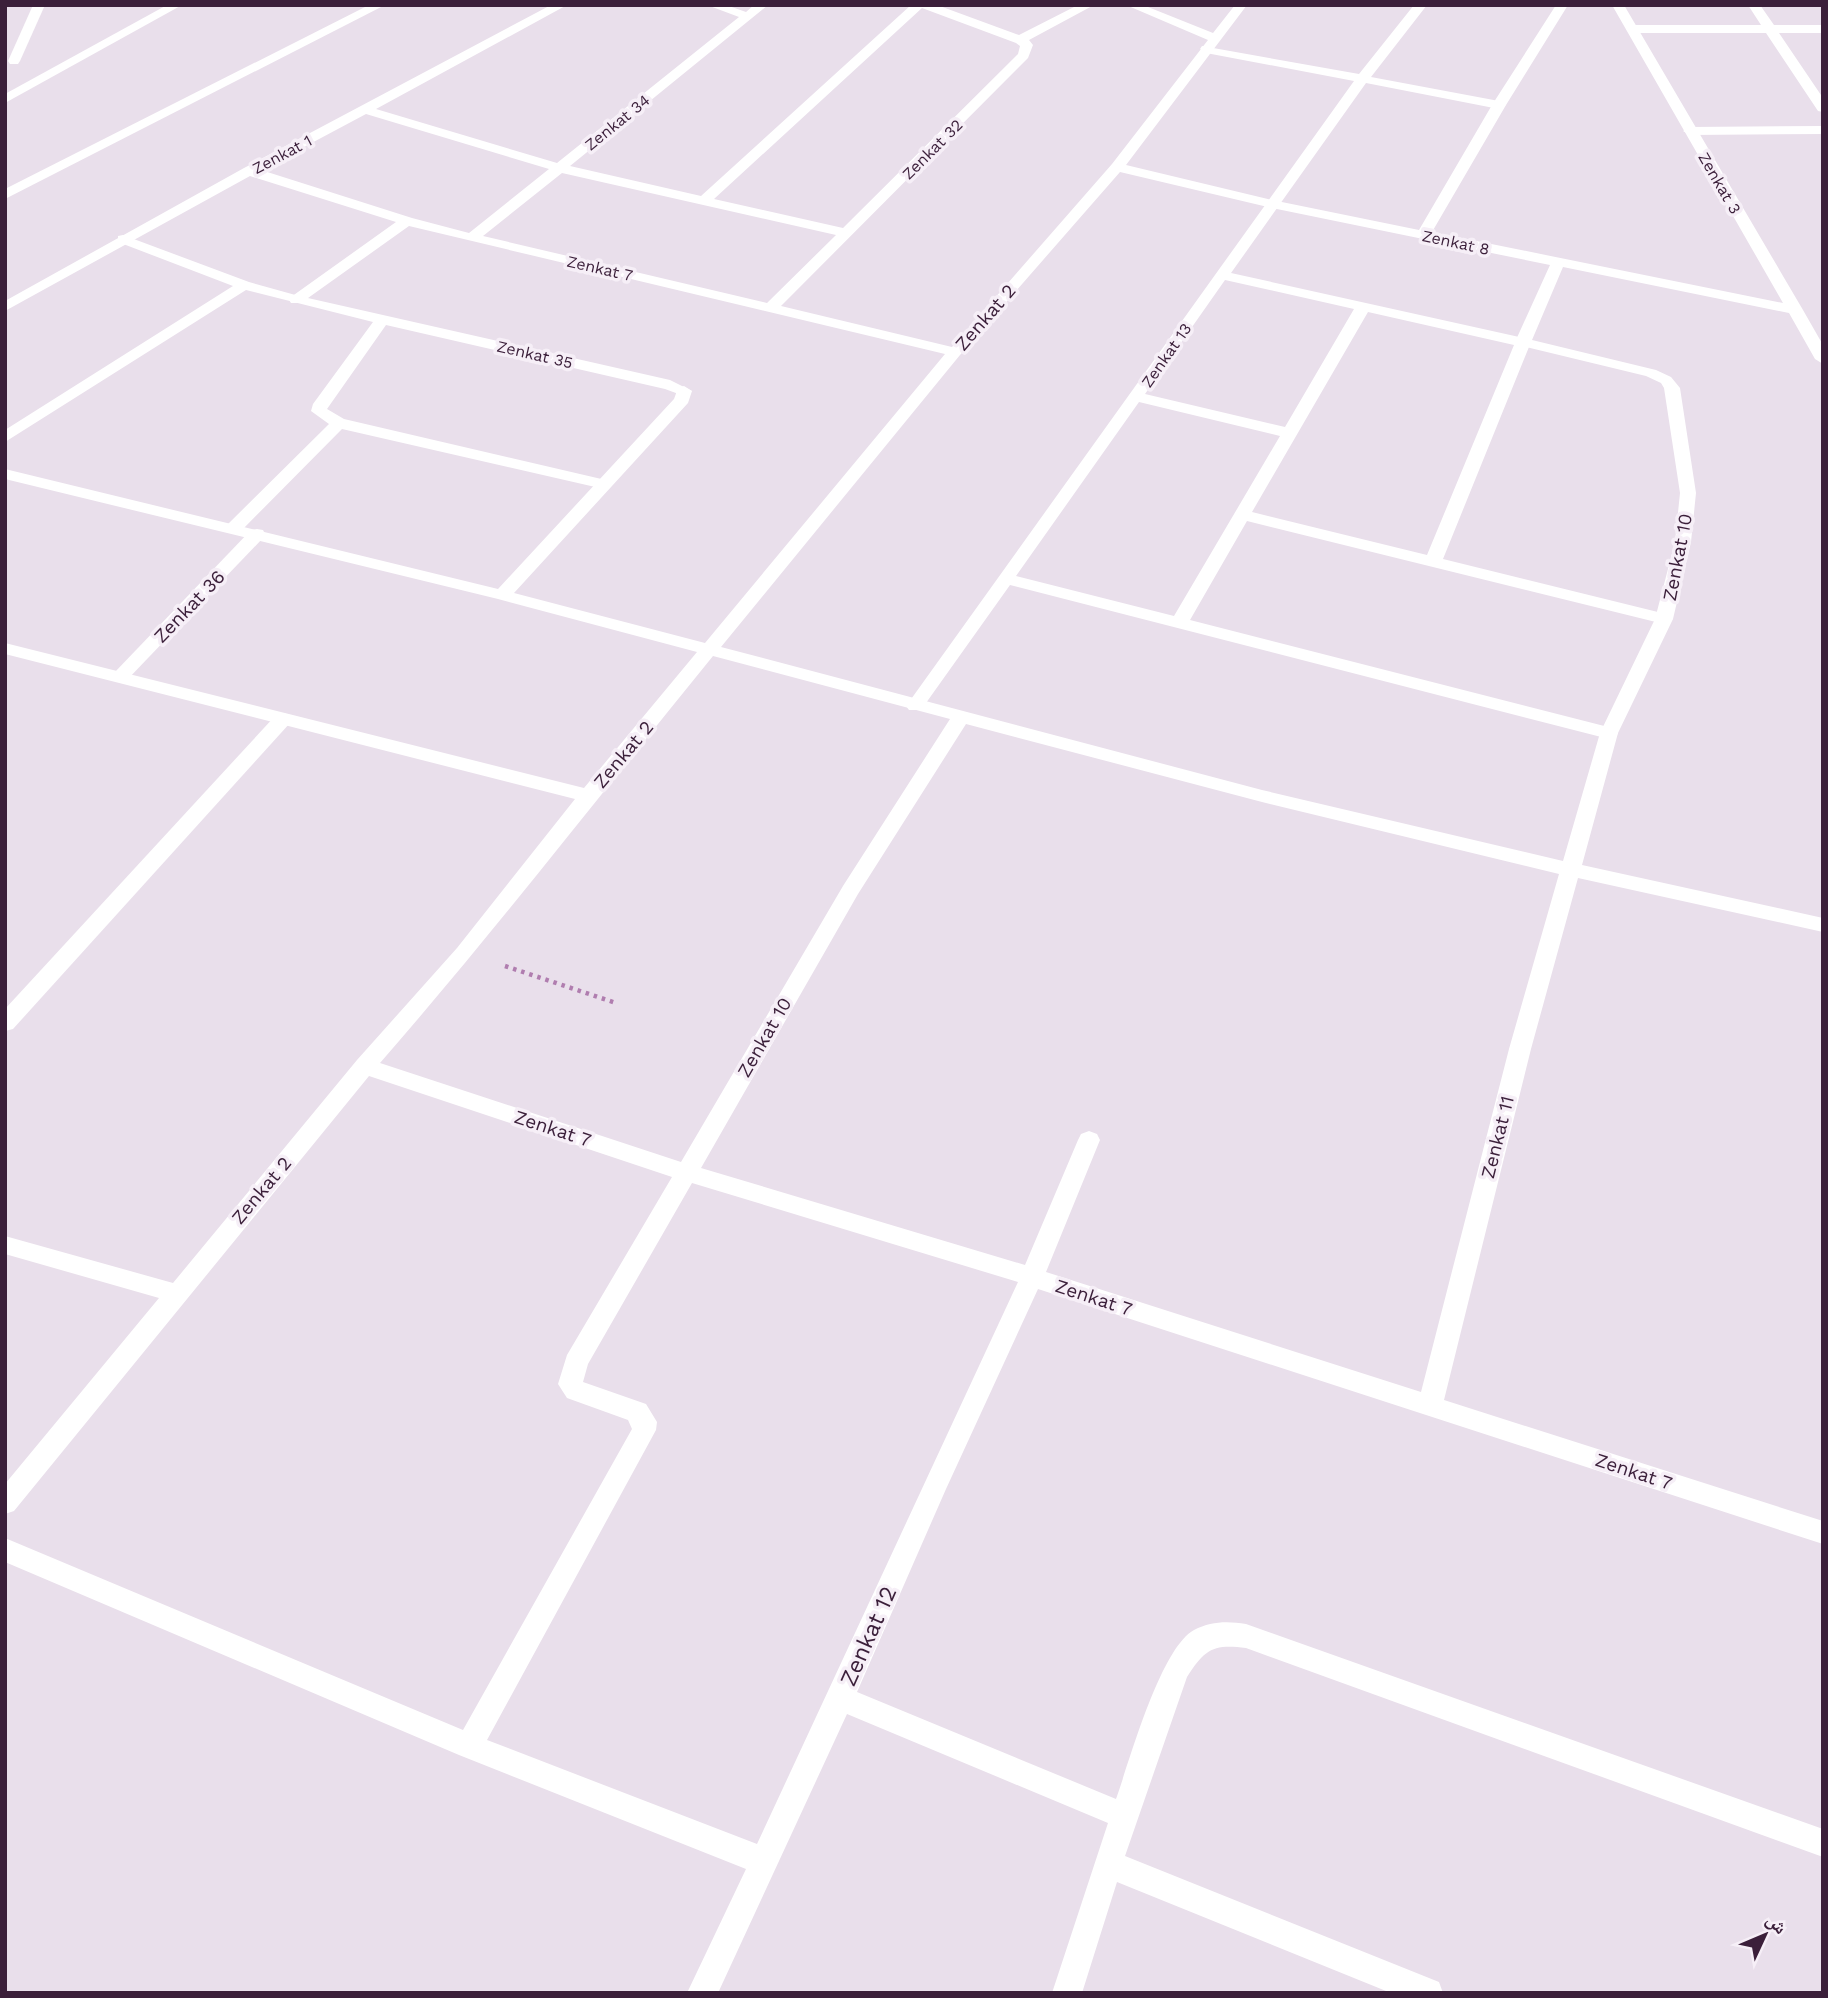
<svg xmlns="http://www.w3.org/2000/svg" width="1828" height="1998" font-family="'Work Sans','Noto Naskh Arabic',sans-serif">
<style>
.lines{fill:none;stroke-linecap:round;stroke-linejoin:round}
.path{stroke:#b07daf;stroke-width:4.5;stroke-dasharray:3.5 5;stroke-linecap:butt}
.lane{fill:#fff;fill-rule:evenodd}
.street{fill:#fff;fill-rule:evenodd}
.labels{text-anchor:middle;stroke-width:7;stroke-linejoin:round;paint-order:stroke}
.far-street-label{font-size:16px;fill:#3b1f3a;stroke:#f6eff7}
.street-label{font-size:19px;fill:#3b1f3a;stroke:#f6eff7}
.near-street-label{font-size:23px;fill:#3b1f3a;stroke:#f6eff7}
</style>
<rect width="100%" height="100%" fill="#e9dfeb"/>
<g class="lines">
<polyline class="path" points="505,966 616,1003"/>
<g class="lane">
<polygon points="369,5 385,5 5,199 5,189"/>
<path d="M1414,5H1427L1371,77L1499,101L1506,105L1499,109L1366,83L1231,273L1528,339L1531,342L1443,559L1670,615L1673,619L1664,624L1247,521L1190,620L1616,729L1618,733L1616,737L1609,739L1010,585L921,710H909L906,706L909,702L1354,81L1206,53L1200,49L1202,46L1359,74ZM1225,280L1354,309L1285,427L1145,394ZM1368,312L1514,345L1427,555L1252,512ZM1139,402L1280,436L1174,616L1016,576Z"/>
<polygon points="1748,5 1760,5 1774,25 1823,25 1823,33 1779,33 1823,98 1823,112 1818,111 1766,33 1632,33 1626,29 1632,25 1761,25"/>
<polygon points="1823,126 1823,134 1690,135 1683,131 1690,127"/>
<polygon points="123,235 249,282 299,296 670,380 692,391 684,396 665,389 386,325 327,409 344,419 610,481 612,484 610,487 604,489 342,429 240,532 228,532 226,528 228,524 329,424 311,411 313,404 373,322 246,290 5,442 5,430 233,286 118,242 118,236"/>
<polygon points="257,529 263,530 265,534 263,538 126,681 114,681 111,677 114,673 251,530"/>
<polygon points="283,713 290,715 292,719 290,723 13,1029 5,1031 5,1009 276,715"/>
</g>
<g class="street">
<polygon points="33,5 45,5 20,61 18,64 10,64 8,61"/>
<polygon points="167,5 182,5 5,103 5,94"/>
<path d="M551,5H567L376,109L557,163L739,17L707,5H726L746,12L754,5H768L570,166L701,196L911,5H937L1019,35L1078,5H1094L1029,40L1033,45L1028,58L781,306L952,347L1112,164L1208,40L1126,5H1143L1213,33L1235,5H1247L1126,165L1272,200L1419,230L1492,105L1556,5H1568L1506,105L1432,232L1783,303L1612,5H1624L1803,310L1823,345V364L1815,359L1789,313L1563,267L1532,340L1656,370L1671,377L1680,388L1696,493L1691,542L1673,619L1618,733L1582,865L1823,918V932L1578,878L1531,1049L1444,1400L1823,1521V1544L1038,1289L946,1489L857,1692L1116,1799C1130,1760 1160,1649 1194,1630C1211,1621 1228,1621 1246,1624L1823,1829V1857L1246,1648C1213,1644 1205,1649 1187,1677L1125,1856L1439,1982L1443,1993H1391L1117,1882L1082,1993H1052L1108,1823L847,1714L718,1993H687L746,1869L459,1755L5,1562V1538L463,1730L632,1429L628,1420L567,1398L558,1384L567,1355L672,1177L369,1076L14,1511L5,1514V1484L159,1298L5,1254V1236L173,1283L357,1060L457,948L575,799L5,654V643L584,788L697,652L498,599L5,479V469L498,589L674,399L678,388L684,386L692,391L688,403L514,593L705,643L945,354L409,226L301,303H291L289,300L291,297L396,222L250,176L5,311V301L244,168ZM922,8L1016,43L1020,46L1018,54L843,228L714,199ZM366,114L549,169L469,233L412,218L261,170ZM1120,172L1272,208L1550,265L1515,342L1518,345L1646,376L1661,383L1664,388L1680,493L1675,542L1655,619L1600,733L1563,861L1262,790L721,647L960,355ZM562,173L836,235L767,303L483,236ZM713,656L950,719L843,886L681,1162L380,1063C496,930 602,792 713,656ZM966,724L1262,802L1559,874L1509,1049L1421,1392L1046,1272L1100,1140L1097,1134L1089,1131L1081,1134L1078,1140L1025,1265L701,1168L858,894ZM692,1183L1018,1282L757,1844L487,1740L656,1430L657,1422L646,1404L583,1382L588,1364Z"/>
</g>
</g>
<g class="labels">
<g class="far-street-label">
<text transform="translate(617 122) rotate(-39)" y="6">Zenkat 34</text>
<text transform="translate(932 149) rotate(-45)" y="6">Zenkat 32</text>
<text transform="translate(282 154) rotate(-28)" y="6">Zenkat 1</text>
<text transform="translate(1720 183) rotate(60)" y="6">Zenkat 3</text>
<text transform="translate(1456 242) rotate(12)" y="6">Zenkat 8</text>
<text transform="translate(600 268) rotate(13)" y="6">Zenkat 7</text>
<text transform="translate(535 354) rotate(13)" y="6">Zenkat 35</text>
<text transform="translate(1166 355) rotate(-55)" y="6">Zenkat 13</text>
</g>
<g class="street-label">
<text transform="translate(985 317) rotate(-49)" y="7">Zenkat 2</text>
<text transform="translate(1677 557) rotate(-79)" y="7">Zenkat 10</text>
<text transform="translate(189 606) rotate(-46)" y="7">Zenkat 36</text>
<text transform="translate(623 754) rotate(-50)" y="7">Zenkat 2</text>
<text transform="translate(764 1037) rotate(-60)" y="7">Zenkat 10</text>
<text transform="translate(553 1128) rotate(18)" y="7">Zenkat 7</text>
<text transform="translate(1497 1137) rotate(-76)" y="7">Zenkat 11</text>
<text transform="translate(261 1190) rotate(-50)" y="7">Zenkat 2</text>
<text transform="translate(1094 1297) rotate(18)" y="7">Zenkat 7</text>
<text transform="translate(1634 1471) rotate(18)" y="7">Zenkat 7</text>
</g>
<g class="near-street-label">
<text transform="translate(868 1636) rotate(-66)" y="8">Zenkat 12</text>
</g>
</g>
<rect width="1828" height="1998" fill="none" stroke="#3b1f3a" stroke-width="14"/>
<g transform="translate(1765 1935) rotate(46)" stroke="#f6eff7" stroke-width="5" paint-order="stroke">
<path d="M0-5L12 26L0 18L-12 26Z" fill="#3b1f3a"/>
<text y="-10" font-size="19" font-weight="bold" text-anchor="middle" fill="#3b1f3a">ش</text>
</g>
</svg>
